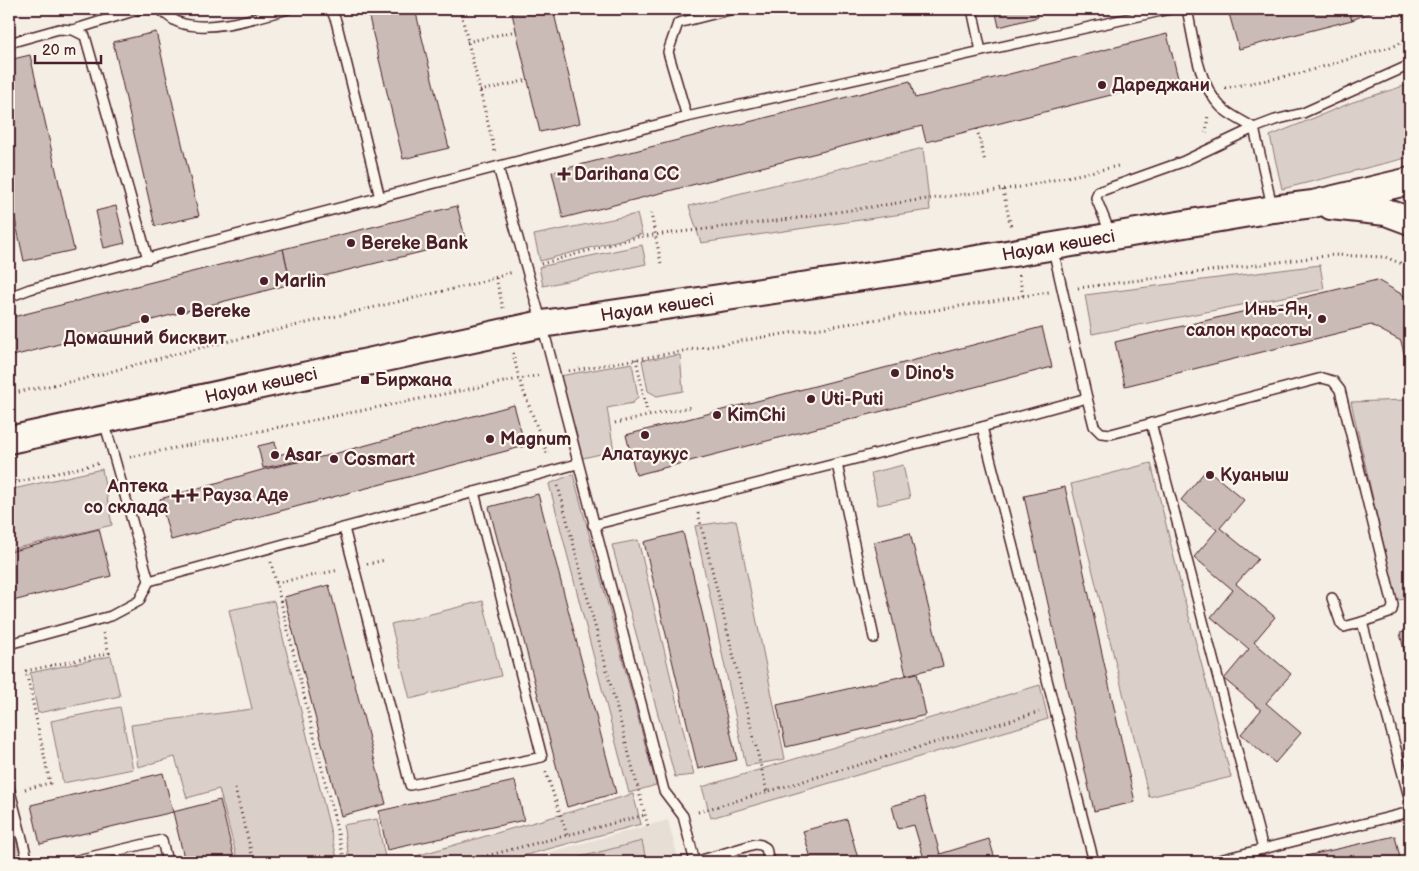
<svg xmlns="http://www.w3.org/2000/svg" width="1419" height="871" font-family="'Balsamiq Sans',sans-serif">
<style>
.built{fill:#e7dfd6}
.green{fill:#dbd0c9;stroke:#92787a}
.building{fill:#cabbb6;stroke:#4a1f2b}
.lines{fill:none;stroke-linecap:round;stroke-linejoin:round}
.lane-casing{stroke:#4a1f2b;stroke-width:12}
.secondary-casing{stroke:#4a1f2b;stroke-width:30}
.path{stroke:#4a1f2b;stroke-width:3;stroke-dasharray:1 4;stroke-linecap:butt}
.lane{stroke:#fbf7ec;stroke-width:9}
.secondary{stroke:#fbf7ec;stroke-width:26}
.poi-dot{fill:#4a1f2b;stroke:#fbf7ec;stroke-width:2}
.labels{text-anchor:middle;stroke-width:4.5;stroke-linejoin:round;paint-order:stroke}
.poi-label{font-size:18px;font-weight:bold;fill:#4a1f2b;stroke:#fbf7ec;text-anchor:start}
.street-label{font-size:18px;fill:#4a1f2b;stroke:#fbf7ec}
</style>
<rect width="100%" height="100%" fill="#f4eee4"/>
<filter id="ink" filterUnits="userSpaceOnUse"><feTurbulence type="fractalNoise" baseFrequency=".02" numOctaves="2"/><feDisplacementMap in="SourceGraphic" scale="10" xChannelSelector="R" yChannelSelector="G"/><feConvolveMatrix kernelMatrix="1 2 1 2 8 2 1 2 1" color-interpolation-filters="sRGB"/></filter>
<g filter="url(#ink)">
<polygon class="built" points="668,820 679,862 514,862"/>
<g class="green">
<polygon points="1410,84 1410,157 1282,189 1270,136 1353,102"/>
<polygon points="923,148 930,210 701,243 689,206"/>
<polygon points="637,214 642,234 540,261 534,235"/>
<polygon points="642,245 646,264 543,286 539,267"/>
<polygon points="1320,265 1324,289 1092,334 1085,295"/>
<polygon points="680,355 683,391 657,396 648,391 642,360"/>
<polygon points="632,363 638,397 633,403 607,408 614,451 578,459 560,376"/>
<polygon points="1406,400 1410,420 1410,599 1396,600 1351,402"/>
<polygon points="1151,463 1181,586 1231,777 1149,797 1071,484"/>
<polygon points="903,465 910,498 878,505 871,473"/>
<polygon points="102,469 112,525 9,550 9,490"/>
<polygon points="573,474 656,785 629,793 549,484"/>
<polygon points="736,520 785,759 746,766 695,526"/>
<polygon points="638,540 694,775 675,777 612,545"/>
<polygon points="274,601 338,862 238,862 219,789 187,798 175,757 138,767 131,725 252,709 229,610"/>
<polygon points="483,601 501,676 410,699 391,624"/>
<polygon points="111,656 120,696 38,713 30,673"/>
<polygon points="1040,685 1048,719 711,818 702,787"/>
<polygon points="120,707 133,769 63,783 51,721"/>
<polygon points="633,794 641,824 500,862 395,862"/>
<polygon points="9,811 22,862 9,862"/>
<polygon points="377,819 386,862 350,862 343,825"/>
<polygon points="642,841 646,860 638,862 561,862"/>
</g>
<g class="building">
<polygon points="367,9 415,9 449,148 403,159"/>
<polygon points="511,9 553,9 580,123 540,132"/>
<polygon points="995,9 1036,9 1038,17 999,27"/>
<polygon points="1232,9 1348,9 1352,20 1239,49 1228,10"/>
<polygon points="1348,9 1379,9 1352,20"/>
<polygon points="156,32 199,216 155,226 113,42"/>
<polygon points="1167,34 1178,78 926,142 922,126 563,218 552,172 910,81 915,98"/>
<polygon points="30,55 74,250 24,261 9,191 9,60"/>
<polygon points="116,206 125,243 104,248 96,211"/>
<polygon points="457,206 466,241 291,284 283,249"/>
<polygon points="283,249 291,284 9,357 9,318"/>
<polygon points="1377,280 1410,299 1410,370 1408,370 1401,341 1371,325 1125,386 1115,342"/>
<polygon points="1042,327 1052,367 636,475 626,435"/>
<polygon points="514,405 525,446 171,540 160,499 265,469 330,455"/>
<polygon points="275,442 277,455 297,451 298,461 263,468 258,446"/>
<polygon points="1207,469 1244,500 1220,528 1258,559 1236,584 1275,617 1254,642 1291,674 1266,703 1301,733 1275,763 1241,734 1261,710 1224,679 1249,649 1211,617 1233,590 1194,557 1217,530 1181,500"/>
<polygon points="1065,487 1135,802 1094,811 1024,496"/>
<polygon points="538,494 616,793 567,807 489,507"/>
<polygon points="99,529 111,576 9,602 9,552"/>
<polygon points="683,532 737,760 698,769 644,542"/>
<polygon points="910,533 943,666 906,675 874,542"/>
<polygon points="329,585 386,804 341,816 284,597"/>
<polygon points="1410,631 1410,676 1400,633"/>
<polygon points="917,673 926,715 786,747 777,705"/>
<polygon points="163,773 173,812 40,844 31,805"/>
<polygon points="515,781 524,820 387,850 379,811"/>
<polygon points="924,797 940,854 989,839 996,862 925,862 914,825 898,829 892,806"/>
<polygon points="220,800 235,862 185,862 173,812"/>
<polygon points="847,819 859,862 812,862 803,831"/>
<polygon points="1395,836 1401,862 1279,862"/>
</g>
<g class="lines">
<defs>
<g id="lane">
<path d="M159,9C165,13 172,20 178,22C207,34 259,17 288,9"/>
<polyline points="331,9 336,21 380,198"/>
<polyline points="972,9 981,51"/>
<path d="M1187,9C1194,40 1197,83 1221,107C1229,115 1243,121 1254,128L1272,206"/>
<polyline points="73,30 140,9"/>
<polyline points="9,43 59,29 73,30 85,36 148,259"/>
<polyline points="687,117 668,52 678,23 733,9"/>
<polyline points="498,167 542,324 664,791 683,816 695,862"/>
<polyline points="1111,235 1096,198 1098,192 1182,162 1254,128 1275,120 1303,113 1410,65"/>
<polyline points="1053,249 1087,398 1094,426 1101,433 1111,434 1322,378 1333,381 1340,390 1393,605 1392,610 1389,613 1362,622 1410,801"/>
<polyline points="9,297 30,289 687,117 1170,9"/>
<polyline points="1151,423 1263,849 1410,812"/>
<polyline points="982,427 1094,862"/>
<polyline points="837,464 874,638"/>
<polyline points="593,525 982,427 1087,398"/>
<polyline points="344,528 410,785 542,757 474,492"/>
<polyline points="149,581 577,464"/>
<polyline points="1332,598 1341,624 1344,627 1362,622"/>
<polyline points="9,644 111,616 139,601 149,581 104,421"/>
<polyline points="9,787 28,862"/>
<polyline points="69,862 162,840 167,862"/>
<polyline points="695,862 755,844 761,845 766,848 769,862"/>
<polyline points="1211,862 1263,849"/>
</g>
<g id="secondary">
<polyline points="1331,206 1386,212 1410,221"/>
<path id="s1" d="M9,440L542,324L918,269L1273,209L1313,204L1410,181"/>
</g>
</defs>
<use href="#lane" class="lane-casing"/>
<use href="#secondary" class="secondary-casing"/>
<g class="path">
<polyline points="460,9 495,152"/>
<polyline points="467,42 516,31"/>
<polyline points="1225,88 1298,74 1397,45 1410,36"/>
<polyline points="480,91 528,80"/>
<polyline points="977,129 985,162"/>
<polyline points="1206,133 1208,114"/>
<polyline points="1003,190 1011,228"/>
<polyline points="651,213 661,263"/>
<polyline points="541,264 637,237 784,220 904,202 1021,187 1118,166"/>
<polyline points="1019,275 1023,296"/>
<polyline points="496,278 503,308"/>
<polyline points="1078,288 1333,255 1385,257 1410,267"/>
<polyline points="513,353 519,379 548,456"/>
<polyline points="636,359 648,416"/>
<polyline points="569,371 758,338 1049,292"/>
<polyline points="9,394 83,379 191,350 474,284 513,272"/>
<polyline points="615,423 691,407"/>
<polyline points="130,457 519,379 541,375"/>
<polyline points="9,484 100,463"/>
<polyline points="558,486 648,826"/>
<polyline points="698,513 767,791"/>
<polyline points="271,562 345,862"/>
<polyline points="367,564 385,560"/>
<polyline points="276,583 339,570"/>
<polyline points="546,772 567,835"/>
<polyline points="25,789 50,783 26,671 109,653 103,633"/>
<polyline points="235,789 254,862"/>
<polyline points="698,812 1039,712"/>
<polyline points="463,862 645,815"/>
</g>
<use href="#lane" class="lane"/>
<use href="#secondary" class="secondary"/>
</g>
</g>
<g class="poi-dot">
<circle cx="1102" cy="85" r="5"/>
<path d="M561.5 166.5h5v5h5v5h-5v5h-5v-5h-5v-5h5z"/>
<circle cx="351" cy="243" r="5"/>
<circle cx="264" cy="281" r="5"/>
<circle cx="181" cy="311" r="5"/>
<circle cx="145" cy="319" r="5"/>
<circle cx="1322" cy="319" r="5"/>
<circle cx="895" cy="373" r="5"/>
<rect x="360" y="375" width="10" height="10" rx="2.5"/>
<circle cx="811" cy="399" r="5"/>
<circle cx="717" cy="415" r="5"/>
<circle cx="645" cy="435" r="5"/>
<circle cx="490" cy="439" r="5"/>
<circle cx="275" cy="455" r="5"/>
<circle cx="334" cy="459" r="5"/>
<circle cx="1210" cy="475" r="5"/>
<path d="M189.5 487.5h5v5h5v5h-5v5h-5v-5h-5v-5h5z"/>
<path d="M175.5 488.5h5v5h5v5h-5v5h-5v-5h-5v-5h5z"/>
</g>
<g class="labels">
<g class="poi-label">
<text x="1112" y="91">Дареджани</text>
<text x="574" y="180">Darihana CC</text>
<text x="361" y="249">Bereke Bank</text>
<text x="274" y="287">Marlin</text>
<text x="1312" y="315" text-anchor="end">Инь-Ян,<tspan x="1312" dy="21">салон красоты</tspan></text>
<text x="191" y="317">Bereke</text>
<text x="145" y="344" text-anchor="middle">Домашний бисквит</text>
<text x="905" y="379">Dino's</text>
<text x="375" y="386">Биржана</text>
<text x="821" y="405">Uti-Puti</text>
<text x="727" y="421">KimChi</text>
<text x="500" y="445">Magnum</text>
<text x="645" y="460" text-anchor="middle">Алатаукус</text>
<text x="285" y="461">Asar</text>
<text x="344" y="465">Cosmart</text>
<text x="1220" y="481">Куаныш</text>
<text x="168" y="492" text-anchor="end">Аптека<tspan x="168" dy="21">со склада</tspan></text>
<text x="202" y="501">Рауза Аде</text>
</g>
<g class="street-label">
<text dy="6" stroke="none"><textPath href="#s1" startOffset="1068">Науаи көшесі</textPath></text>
<text dy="6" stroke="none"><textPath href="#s1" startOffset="662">Науаи көшесі</textPath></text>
<text dy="6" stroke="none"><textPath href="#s1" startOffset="258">Науаи көшесі</textPath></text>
</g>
</g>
<rect width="1419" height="871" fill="none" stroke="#fbf7ec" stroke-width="30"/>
<rect x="15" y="15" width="1389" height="841" fill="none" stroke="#4a1f2b" stroke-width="2" filter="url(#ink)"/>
<path d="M35 55v8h66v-8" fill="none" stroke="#4a1f2b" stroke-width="2.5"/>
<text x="42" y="55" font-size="15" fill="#4a1f2b" stroke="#fbf7ec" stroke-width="4" paint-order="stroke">20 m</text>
</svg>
